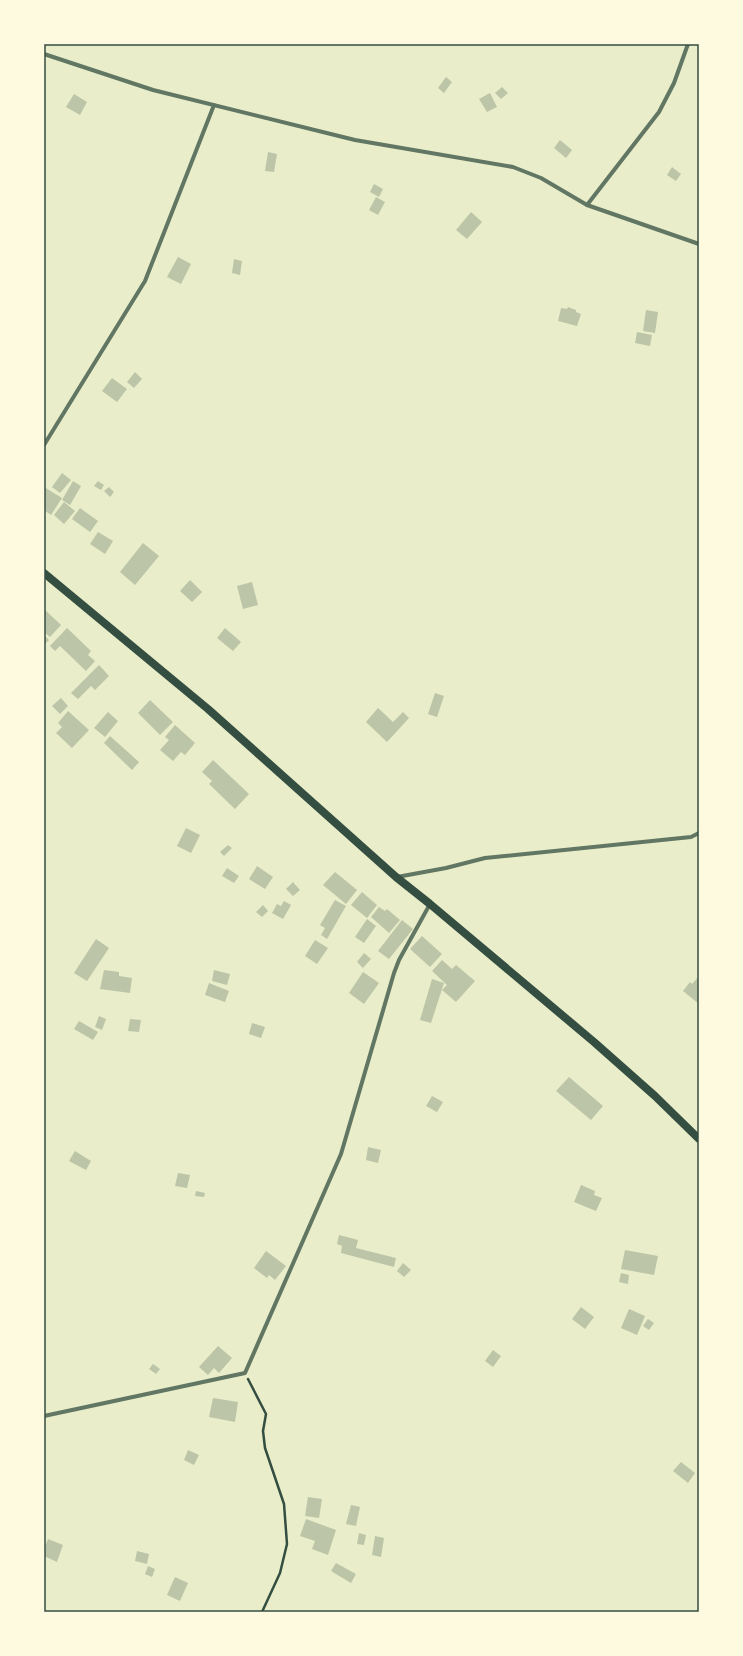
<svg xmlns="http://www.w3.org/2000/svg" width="743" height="1656" font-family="'Titillium Web',sans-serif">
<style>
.building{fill:#bcc5a7}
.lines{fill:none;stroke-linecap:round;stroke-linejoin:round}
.path{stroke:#344e41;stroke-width:2.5}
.minor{stroke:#617663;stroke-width:4}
.secondary{stroke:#344e41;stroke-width:8}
.neatline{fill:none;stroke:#344e41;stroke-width:1.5}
</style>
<rect width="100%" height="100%" fill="#e9edc9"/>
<g class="building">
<polygon points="446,77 452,82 444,93 438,88"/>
<polygon points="502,87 508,93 501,99 495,93"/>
<polygon points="490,93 497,107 487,112 479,99"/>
<polygon points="74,94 87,102 80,115 66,107"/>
<polygon points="560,140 572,150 566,158 554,148"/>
<polygon points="268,152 277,154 274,172 265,171"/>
<polygon points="672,167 681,174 676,181 667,175"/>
<polygon points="374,184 383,189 379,197 370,192"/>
<polygon points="376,197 385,202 378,215 369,210"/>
<polygon points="471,212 482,222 467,239 456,230"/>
<polygon points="178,257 191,264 181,284 167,277"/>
<polygon points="234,259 242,261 240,275 232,273"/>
<polygon points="568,307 576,310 576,312 581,314 577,326 558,321 561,308 567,309"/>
<polygon points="646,310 658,312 655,333 643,331"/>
<polygon points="637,332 652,335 650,346 635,343"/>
<polygon points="135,372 142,379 134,388 127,382"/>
<polygon points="112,378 127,389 117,402 102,391"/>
<polygon points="62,473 71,480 60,493 52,487"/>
<polygon points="73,481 81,486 70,505 62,500"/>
<polygon points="98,481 104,485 101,490 94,486"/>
<polygon points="44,487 62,498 51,515 44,510"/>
<polygon points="109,487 114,492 110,497 104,491"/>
<polygon points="64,502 75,511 64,524 54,515"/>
<polygon points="80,508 98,521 90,532 72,519"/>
<polygon points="98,532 113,541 105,554 90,544"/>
<polygon points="143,543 159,556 135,585 120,572"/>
<polygon points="190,580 202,592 192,602 180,591"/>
<polygon points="252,582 258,605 243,609 237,586"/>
<polygon points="44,609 61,625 50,637 44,632"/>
<polygon points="67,628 91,651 88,655 95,661 86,671 60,646 55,651 50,646"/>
<polygon points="225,628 241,642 233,651 217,638"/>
<polygon points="44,635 49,640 44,645"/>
<polygon points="99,665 109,676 95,690 91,686 78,699 71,693"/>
<polygon points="435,693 444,696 437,717 428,714"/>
<polygon points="61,698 68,706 60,714 52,706"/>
<polygon points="150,700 173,722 160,735 138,713"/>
<polygon points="378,708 393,722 403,712 409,718 387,742 366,722"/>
<polygon points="68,711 89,730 72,748 56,733 62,727 58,723"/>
<polygon points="108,712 118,721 105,737 94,728"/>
<polygon points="175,725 195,743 185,755 181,752 173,761 160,750 169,740 165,737"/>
<polygon points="110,736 139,762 132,770 104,743"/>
<polygon points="213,760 249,794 235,809 209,784 212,781 202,772"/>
<polygon points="186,828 200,835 191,853 177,846"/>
<polygon points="228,845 232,848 224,856 220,852"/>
<polygon points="257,866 273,877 265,889 249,879"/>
<polygon points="227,868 239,876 234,883 222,876"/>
<polygon points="335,872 357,890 346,904 323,885"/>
<polygon points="293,882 300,890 293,896 286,889"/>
<polygon points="362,892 377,905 367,918 351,905"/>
<polygon points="335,900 346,906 327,939 321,935 325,928 320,925"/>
<polygon points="284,901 291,905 283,919 272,913 277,904 281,906"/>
<polygon points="263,905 268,911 262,917 256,912"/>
<polygon points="379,907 385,911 387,909 400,920 389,933 371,917"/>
<polygon points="367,919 376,926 364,943 355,937"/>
<polygon points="402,920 413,929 389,959 378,951"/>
<polygon points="422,936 442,954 430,967 410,949"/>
<polygon points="96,939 109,948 87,981 74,973"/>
<polygon points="315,940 328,948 317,964 305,956"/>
<polygon points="364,953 371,959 363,968 357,962"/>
<polygon points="442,960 452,969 446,975 456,965 475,981 456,1002 442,990 447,985 432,971"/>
<polygon points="104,970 119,972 119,976 132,978 130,993 100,989"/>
<polygon points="214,970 230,974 227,985 212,981"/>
<polygon points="363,972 379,983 364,1004 349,993"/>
<polygon points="699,976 699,1004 683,991 690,982 692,984"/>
<polygon points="432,979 444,983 431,1023 420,1020"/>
<polygon points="209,983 229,991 225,1002 205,995"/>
<polygon points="99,1016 106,1019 102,1030 95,1027"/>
<polygon points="130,1019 141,1020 139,1032 128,1031"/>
<polygon points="79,1021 98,1032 93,1040 74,1029"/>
<polygon points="252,1023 265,1027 261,1038 249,1034"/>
<polygon points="569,1077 603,1106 591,1120 556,1091"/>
<polygon points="432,1096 443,1102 437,1112 426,1106"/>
<polygon points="368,1147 381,1150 378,1163 366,1160"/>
<polygon points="75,1151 91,1161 86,1170 69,1161"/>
<polygon points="178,1173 190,1175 187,1188 175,1186"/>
<polygon points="581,1185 595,1191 594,1195 602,1198 596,1211 574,1202"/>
<polygon points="196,1191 205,1193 204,1197 195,1196"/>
<polygon points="339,1235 358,1240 356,1248 396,1258 394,1267 341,1253 342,1246 337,1244"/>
<polygon points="625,1250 658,1256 654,1275 621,1269"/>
<polygon points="266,1251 286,1266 275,1280 269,1275 267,1278 254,1268"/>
<polygon points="403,1263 411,1270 404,1277 397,1271"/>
<polygon points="621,1273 629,1275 628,1284 619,1282"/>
<polygon points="581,1307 594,1317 585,1329 572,1319"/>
<polygon points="629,1309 645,1316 637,1335 621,1328"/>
<polygon points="648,1319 654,1323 649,1330 643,1326"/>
<polygon points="218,1346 232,1358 219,1373 214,1368 208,1375 199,1367"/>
<polygon points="493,1350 501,1356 493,1367 485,1361"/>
<polygon points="153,1364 160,1369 156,1374 149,1369"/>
<polygon points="213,1398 238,1402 235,1422 209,1417"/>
<polygon points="188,1450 199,1455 194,1465 184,1460"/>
<polygon points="681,1462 695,1473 688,1483 673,1471"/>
<polygon points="308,1497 322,1499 319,1518 305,1516"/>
<polygon points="351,1505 360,1507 356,1526 346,1524"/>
<polygon points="306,1519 336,1530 328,1555 312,1549 315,1541 300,1536"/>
<polygon points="359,1533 366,1535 364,1545 357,1544"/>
<polygon points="375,1536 384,1538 381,1557 372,1555"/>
<polygon points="48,1539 63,1545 57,1562 44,1556 44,1549"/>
<polygon points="137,1551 149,1554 147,1564 135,1561"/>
<polygon points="336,1563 356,1574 351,1583 331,1571"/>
<polygon points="148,1566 155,1569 152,1577 145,1574"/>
<polygon points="175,1577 188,1583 180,1601 167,1595"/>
</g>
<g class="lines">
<polyline class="path" points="248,1379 266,1414 263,1431 265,1448 284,1504 287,1544 280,1573 262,1612"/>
<g class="minor">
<polyline points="44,54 153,90 355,140 513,167 541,178 587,205 699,244"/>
<polyline points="587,205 659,112 674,83 688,44"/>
<polyline points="44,445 145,281 214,105"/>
<polyline points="397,877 446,868 485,858 691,837 699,833"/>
<polyline points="44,1416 245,1373 341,1154 394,973 399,960 430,904"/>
</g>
<polyline class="secondary" points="44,573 208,709 396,877 430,904 594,1042 655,1096 699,1139"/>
</g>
<rect width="743" height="1656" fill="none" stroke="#fefae0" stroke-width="90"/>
<rect x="45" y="45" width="653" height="1566" class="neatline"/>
</svg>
